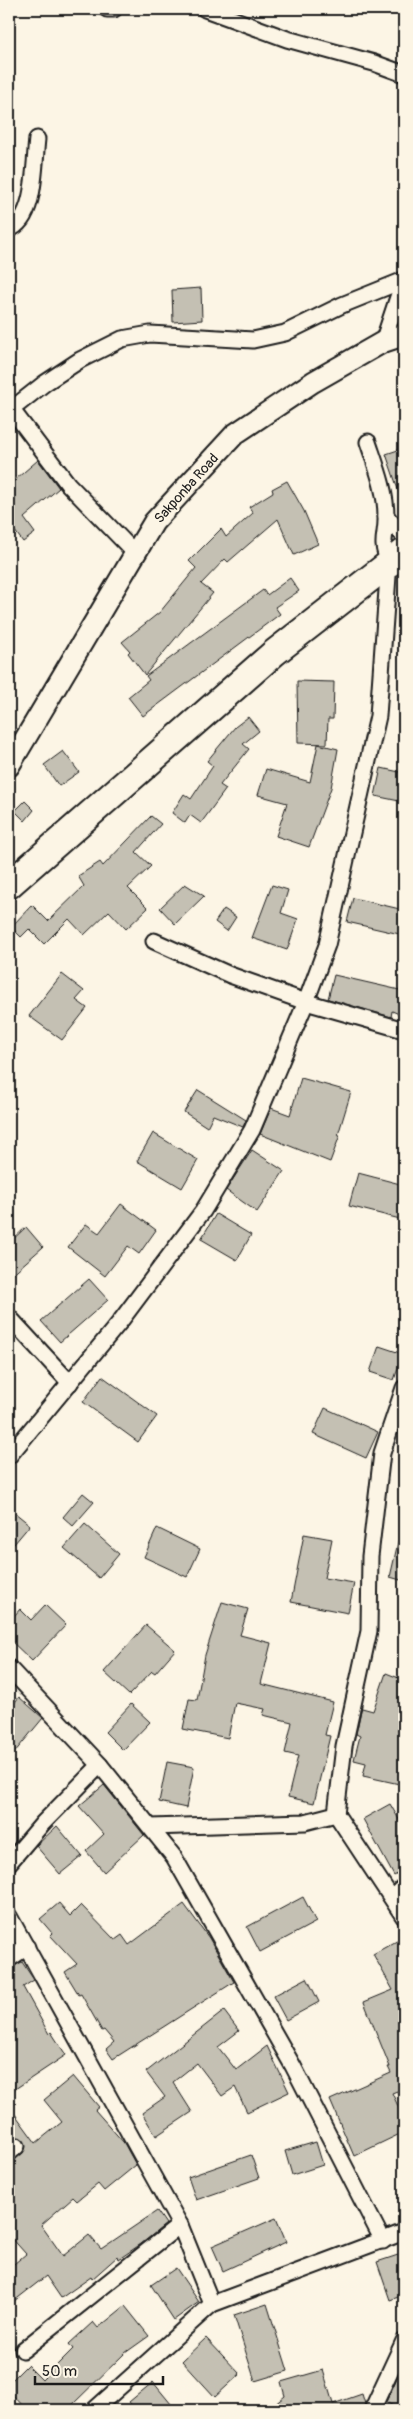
<svg xmlns="http://www.w3.org/2000/svg" width="413" height="2419" font-family="Pangolin,sans-serif">
<style>
.building{fill:#c4c0b3;stroke:#1c1c1c}
.lines{fill:none;stroke-linecap:round;stroke-linejoin:round}
.street-casing{stroke:#1c1c1c;stroke-width:19}
.secondary-casing{stroke:#1c1c1c;stroke-width:24}
.highway-casing{stroke:#1c1c1c;stroke-width:30}
.street{stroke:#fcf5e5;stroke-width:15}
.secondary{stroke:#fcf5e5;stroke-width:20}
.highway{stroke:#fcf5e5;stroke-width:26}
.labels{text-anchor:middle;stroke-width:4.5;stroke-linejoin:round;paint-order:stroke}
.street-label{font-size:14px;fill:#1c1c1c;stroke:#fcf5e5}
</style>
<rect width="100%" height="100%" fill="#fcf5e5"/>
<filter id="ink" filterUnits="userSpaceOnUse"><feTurbulence type="fractalNoise" baseFrequency=".02" numOctaves="2"/><feDisplacementMap in="SourceGraphic" scale="10" xChannelSelector="R" yChannelSelector="G"/><feConvolveMatrix kernelMatrix="1 2 1 2 8 2 1 2 1" color-interpolation-filters="sRGB"/></filter>
<g filter="url(#ink)">
<g class="building">
<polygon points="201,288 202,320 173,322 172,290"/>
<polygon points="404,448 404,501 402,501 386,454"/>
<polygon points="38,460 59,488 24,518 35,533 23,542 9,523 9,485"/>
<polygon points="287,481 304,511 318,544 294,555 278,519 228,562 225,559 201,584 213,593 145,675 128,653 130,651 122,642 160,612 196,568 189,561 221,529 226,537 253,513 249,507 273,492 272,489"/>
<polygon points="290,578 299,591 275,607 280,614 143,716 128,697 149,680 146,676 263,590 267,595"/>
<polygon points="297,681 334,682 333,719 328,719 327,744 298,743"/>
<polygon points="248,717 259,731 243,744 249,749 220,785 226,789 201,823 190,815 185,823 172,813 184,794 191,799 213,766 207,761 235,727"/>
<polygon points="318,744 338,749 331,788 309,847 276,836 287,803 258,795 266,769 310,782"/>
<polygon points="63,751 79,772 59,786 44,765"/>
<polygon points="381,768 404,773 404,802 375,796"/>
<polygon points="25,801 34,810 25,821 15,811"/>
<polygon points="151,816 161,824 136,852 151,866 128,888 148,908 126,929 109,911 84,935 69,919 44,944 29,929 21,937 11,927 32,905 48,921 84,886 78,876 100,862 103,866"/>
<polygon points="185,884 204,896 175,924 160,908"/>
<polygon points="272,885 288,890 281,913 298,919 287,950 252,938"/>
<polygon points="353,898 404,910 404,935 347,922"/>
<polygon points="224,909 236,917 227,931 215,922"/>
<polygon points="62,974 84,991 76,1000 87,1008 62,1040 29,1016"/>
<polygon points="334,975 404,991 404,1016 392,1011 391,1017 328,999"/>
<polygon points="301,1078 351,1092 338,1135 340,1135 330,1162 260,1134 271,1108 290,1115"/>
<polygon points="198,1090 246,1120 243,1127 213,1115 207,1127 184,1112"/>
<polygon points="153,1133 198,1160 182,1188 137,1161"/>
<polygon points="252,1150 284,1171 257,1212 226,1190"/>
<polygon points="358,1173 404,1185 404,1220 349,1206"/>
<polygon points="121,1204 156,1230 139,1254 128,1246 105,1276 68,1247 86,1224 99,1233"/>
<polygon points="216,1214 251,1235 237,1260 201,1239"/>
<polygon points="26,1227 43,1247 9,1277 9,1243"/>
<polygon points="89,1279 108,1300 60,1342 41,1321"/>
<polygon points="379,1346 403,1354 394,1380 370,1372"/>
<polygon points="102,1376 157,1416 138,1442 83,1402"/>
<polygon points="325,1408 378,1432 366,1458 313,1434"/>
<polygon points="83,1493 94,1502 73,1526 63,1517"/>
<polygon points="9,1508 30,1525 9,1550"/>
<polygon points="85,1524 119,1554 99,1578 64,1548"/>
<polygon points="157,1528 200,1549 187,1577 144,1557"/>
<polygon points="304,1534 332,1539 324,1578 354,1583 348,1613 291,1602"/>
<polygon points="399,1538 404,1539 404,1581 390,1577"/>
<polygon points="222,1602 248,1609 240,1635 271,1643 261,1684 333,1702 325,1735 330,1736 314,1803 288,1797 298,1756 285,1753 292,1722 263,1715 265,1709 235,1703 228,1738 183,1729 189,1699 197,1700 205,1655"/>
<polygon points="45,1605 66,1625 32,1661 9,1639 9,1622 20,1609 31,1620"/>
<polygon points="146,1625 175,1650 155,1673 152,1671 129,1695 104,1672"/>
<polygon points="386,1673 404,1680 404,1785 363,1776 366,1763 354,1760 360,1736 356,1734 361,1710 362,1708 373,1711"/>
<polygon points="19,1697 43,1718 9,1759 9,1710"/>
<polygon points="131,1704 150,1722 123,1750 105,1732"/>
<polygon points="167,1762 194,1767 186,1808 159,1802"/>
<polygon points="104,1785 144,1835 104,1872 86,1851 104,1834 79,1806"/>
<polygon points="390,1804 404,1828 404,1870 394,1876 363,1819"/>
<polygon points="57,1826 82,1856 60,1874 36,1846"/>
<polygon points="303,1897 316,1922 260,1952 247,1927"/>
<polygon points="59,1903 70,1916 81,1905 115,1940 122,1935 129,1945 184,1904 209,1938 234,1982 113,2059 106,2049 114,2042 104,2030 102,2031 81,1994 79,1995 65,1972 77,1964 50,1935 52,1933 40,1919"/>
<polygon points="404,1937 404,2106 397,2091 392,2093 404,2119 404,2132 354,2156 330,2100 391,2073 388,2067 390,2067 364,2002 393,1990 373,1954"/>
<polygon points="22,1962 34,1980 23,1987 49,2034 51,2032 66,2055 9,2093 9,1968"/>
<polygon points="307,1978 319,2002 286,2020 273,1996"/>
<polygon points="224,2011 239,2031 218,2047 236,2070 267,2046 289,2092 247,2112 235,2087 222,2096 197,2063 173,2082 192,2112 156,2136 142,2113 165,2097 146,2072"/>
<polygon points="73,2076 99,2107 95,2110 124,2143 136,2165 104,2191 98,2184 77,2201 73,2197 41,2225 63,2256 89,2235 101,2249 157,2211 166,2224 141,2244 119,2259 118,2256 92,2279 91,2277 61,2298 46,2276 9,2305 9,2268 26,2254 9,2235 9,2162 23,2153 26,2145 20,2137 9,2141 9,2106 36,2143 62,2122 44,2100"/>
<polygon points="316,2142 323,2165 292,2175 285,2151"/>
<polygon points="251,2155 259,2178 196,2200 188,2177"/>
<polygon points="276,2218 286,2242 223,2271 212,2246"/>
<polygon points="404,2253 404,2295 390,2300 377,2262"/>
<polygon points="176,2268 199,2302 174,2320 151,2285"/>
<polygon points="267,2304 288,2371 255,2381 234,2315"/>
<polygon points="125,2306 149,2336 125,2353 67,2410 27,2410 9,2391 9,2383 27,2365 42,2380 73,2349 69,2344 93,2322 98,2328"/>
<polygon points="206,2338 240,2374 215,2397 182,2361"/>
<polygon points="404,2363 404,2410 400,2410 386,2402"/>
<polygon points="323,2370 333,2404 362,2394 365,2404 363,2410 268,2410 285,2396 281,2382"/>
<polygon points="153,2382 176,2410 136,2410 129,2402"/>
</g>
<g class="lines">
<defs>
<g id="street">
<polyline points="107,9 114,9"/>
<polyline points="205,9 287,39 374,63 404,74"/>
<path d="M9,229C36,220 34,163 37,139"/>
<polyline points="383,342 404,279"/>
<polyline points="9,406 68,484 135,553"/>
<polyline points="12,409 45,383 80,360 122,339 150,334 253,340 285,333 342,305 404,280"/>
<polyline points="386,516 404,536"/>
<polyline points="154,941 230,975 306,1002 404,1030"/>
<polyline points="9,1317 70,1383"/>
<path d="M9,1456L119,1323L203,1211L252,1130L306,1002L327,945L378,716L389,562C379,540 387,537 386,516C386,491 376,466 368,442"/>
<polyline points="9,1668 100,1765 174,1857 293,2066 383,2241"/>
<polyline points="336,1814 404,1917"/>
<polyline points="151,1827 305,1822 336,1814 344,1746 369,1631 370,1556 382,1453 404,1388"/>
<polyline points="9,1863 43,1823 100,1765"/>
<polyline points="393,1898 404,1887"/>
<polyline points="9,1916 180,2225 212,2304 94,2410"/>
<polyline points="9,1959 27,1947"/>
<polyline points="9,2153 17,2146"/>
<polyline points="212,2304 404,2232"/>
<polyline points="23,2350 180,2225"/>
<polyline points="372,2410 404,2341"/>
</g>
<polyline id="secondary" points="9,766 154,522 235,434 313,382 383,342 404,335"/>
<polyline id="highway" points="9,885 274,653 404,552"/>
</defs>
<use href="#street" class="street-casing"/>
<use href="#secondary" class="secondary-casing"/>
<use href="#highway" class="highway-casing"/>
<use href="#street" class="street"/>
<use href="#secondary" class="secondary"/>
<use href="#highway" class="highway"/>
</g>
</g>
<g class="labels">
<g class="street-label">
<text transform="translate(186 488) rotate(-48)" y="5">Sakponba Road</text>
</g>
</g>
<rect width="413" height="2419" fill="none" stroke="#fcf5e5" stroke-width="30"/>
<rect x="15" y="15" width="383" height="2389" fill="none" stroke="#1c1c1c" stroke-width="2" filter="url(#ink)"/>
<path d="M35 2376v8h128v-8" fill="none" stroke="#1c1c1c" stroke-width="2.5"/>
<text x="42" y="2376" font-size="15" fill="#1c1c1c" stroke="#fcf5e5" stroke-width="4" paint-order="stroke">50 m</text>
</svg>
